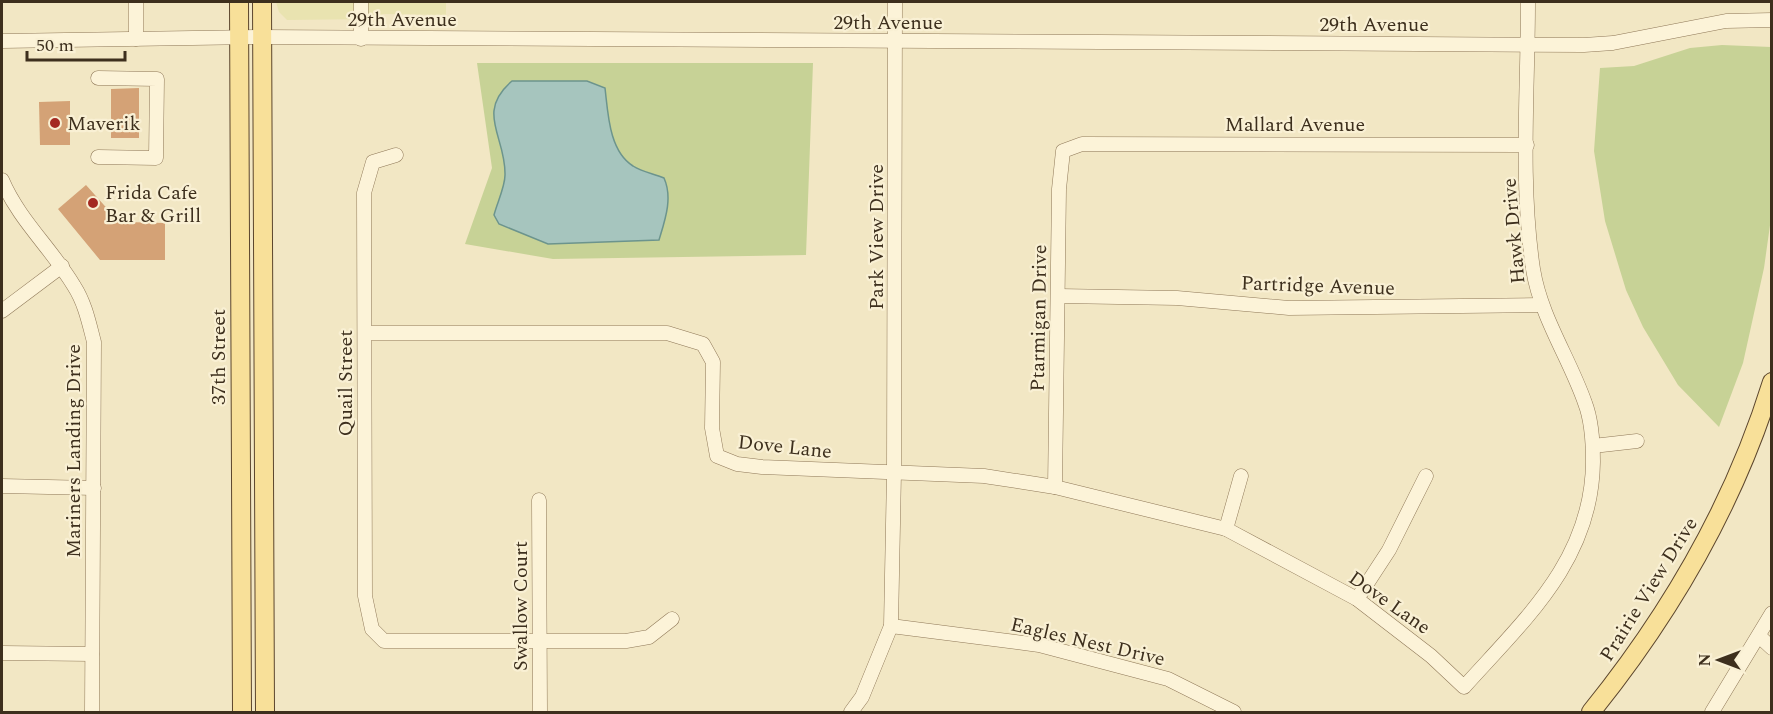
<svg xmlns="http://www.w3.org/2000/svg" width="1773" height="714" font-family="Spectral,serif">
<style>
.farmland{fill:#e9e3b0}
.green{fill:#c7d296}
.water{fill:#a6c5be;stroke:#6c948d;stroke-width:1.5}
.building{fill:#d4a276}
.lines{fill:none;stroke-linecap:round;stroke-linejoin:round}
.minor-casing{stroke:#8f7858;stroke-width:15}
.major-casing{stroke:#5c462d;stroke-width:20}
.minor{stroke:#fcf3d8;stroke-width:14}
.major{stroke:#f8e099;stroke-width:18}
.poi-dot{fill:#a42922;stroke:#f9f0d4;stroke-width:2}
.labels{text-anchor:middle;stroke-width:4.5;stroke-linejoin:round;paint-order:stroke}
.street-label{font-size:20px;fill:#3d2f1d;stroke:#f9f0d4}
.poi-label{font-size:20px;fill:#3d2f1d;stroke:#f9f0d4;text-anchor:start}
</style>
<rect width="100%" height="100%" fill="#f2e7c4"/>
<polygon class="farmland" points="276,2 446,2 446,15 383,14 372,19 287,20 279,12"/>
<g class="green">
<polygon points="1722,45 1771,47 1772,211 1764,268 1743,363 1719,427 1678,385 1643,327 1626,290 1605,221 1594,151 1600,68 1634,66 1690,48"/>
<polygon points="477,63 813,63 806,255 553,259 465,244 492,168"/>
</g>
<path class="water" d="M512,81H587L605,88C608,113 609,151 633,166C642,172 655,174 664,178C673,198 665,220 659,240L548,244L499,224L494,215C497,203 505,187 505,175C506,136 475,113 512,81Z"/>
<g class="building">
<polygon points="139,88 139,138 111,138 111,89"/>
<polygon points="70,101 70,145 40,145 39,102"/>
<polygon points="86,185 112,214 127,222 165,223 165,260 100,260 58,209"/>
</g>
<g class="lines">
<defs>
<g id="minor">
<polyline points="136,2 136,39"/>
<polyline points="361,2 361,39"/>
<polyline points="2,41 262,37 1584,45 1613,43 1726,21 1772,20"/>
<polyline points="98,78 157,79 156,158 98,157"/>
<polyline points="396,155 373,162 364,193 365,596 372,629 384,641 626,641 649,637 672,619"/>
<path d="M2,180C19,220 52,249 74,286C85,303 89,323 94,342L92,712"/>
<polyline points="1059,296 1177,298 1289,308 1541,305"/>
<polyline points="2,311 62,266"/>
<path d="M365,333H667L703,344L713,362L712,428L717,456L737,464L762,467L984,476L1055,487L1226,529L1357,599L1431,656L1464,687C1525,619 1592,560 1593,462C1593,443 1592,421 1585,403C1569,357 1541,318 1533,269C1520,181 1528,90 1528,2"/>
<polyline points="1593,446 1637,441"/>
<polyline points="2,486 94,488"/>
<polyline points="1055,487 1059,189 1063,151 1082,144 1527,145"/>
<polyline points="539,500 540,712"/>
<polyline points="1226,529 1241,476"/>
<polyline points="1357,599 1389,550 1426,476"/>
<polyline points="891,626 1039,645 1168,679 1234,712"/>
<polyline points="1759,636 1772,648"/>
<polyline points="2,653 92,654"/>
<polyline points="851,712 862,697 891,626 894,473 895,2"/>
<polyline points="1712,712 1772,613"/>
</g>
<g id="major">
<polyline points="239,2 242,712"/>
<polyline points="262,2 265,712"/>
<path d="M1591,712C1671,613 1734,505 1772,382"/>
</g>
</defs>
<use href="#minor" class="minor-casing"/>
<use href="#major" class="major-casing"/>
<use href="#minor" class="minor"/>
<use href="#major" class="major"/>
</g>
<g class="poi-dot">
<circle cx="55" cy="123" r="6"/>
<circle cx="93" cy="203" r="6"/>
</g>
<g class="labels">
<g class="street-label">
<text x="402" y="26">29th Avenue</text>
<text x="888" y="29">29th Avenue</text>
<text x="1374" y="31">29th Avenue</text>
<text x="1295" y="131">Mallard Avenue</text>
<text transform="translate(1513 231) rotate(-95)" y="7">Hawk Drive</text>
<text transform="translate(876 237) rotate(-90)" y="7">Park View Drive</text>
<text transform="translate(1318 285) rotate(2)" y="7">Partridge Avenue</text>
<text transform="translate(1038 318) rotate(-89)" y="7">Ptarmigan Drive</text>
<text transform="translate(218 357) rotate(-90)" y="7">37th Street</text>
<text transform="translate(345 383) rotate(-90)" y="7">Quail Street</text>
<text transform="translate(785 446) rotate(6)" y="7">Dove Lane</text>
<text transform="translate(73 451) rotate(-90)" y="7">Mariners Landing Drive</text>
<text transform="translate(1648 589) rotate(-58)" y="7">Prairie View Drive</text>
<text transform="translate(1390 602) rotate(35)" y="7">Dove Lane</text>
<text transform="translate(520 606) rotate(-90)" y="7">Swallow Court</text>
<text transform="translate(1088 641) rotate(13)" y="7">Eagles Nest Drive</text>
</g>
<g class="poi-label">
<text x="67" y="130">Maverik</text>
<text x="105" y="199">Frida Cafe<tspan x="105" dy="23">Bar &amp; Grill</tspan></text>
</g>
</g>
<rect width="1773" height="714" fill="none" stroke="#3d2f1d" stroke-width="6"/>
<g transform="translate(1719 660) rotate(270)" stroke="#f9f0d4" stroke-width="4.5" paint-order="stroke">
<path d="M0-4.5L10 22L0 15L-10 22Z" fill="#3d2f1d"/>
<text y="-9" font-size="16" font-weight="bold" text-anchor="middle" fill="#3d2f1d">N</text>
</g>
<path d="M27 51v9h98v-9" fill="none" stroke="#3d2f1d" stroke-width="3"/>
<text x="36" y="51" font-size="18" fill="#3d2f1d" stroke="#f9f0d4" stroke-width="4.5" paint-order="stroke">50 m</text>
</svg>
